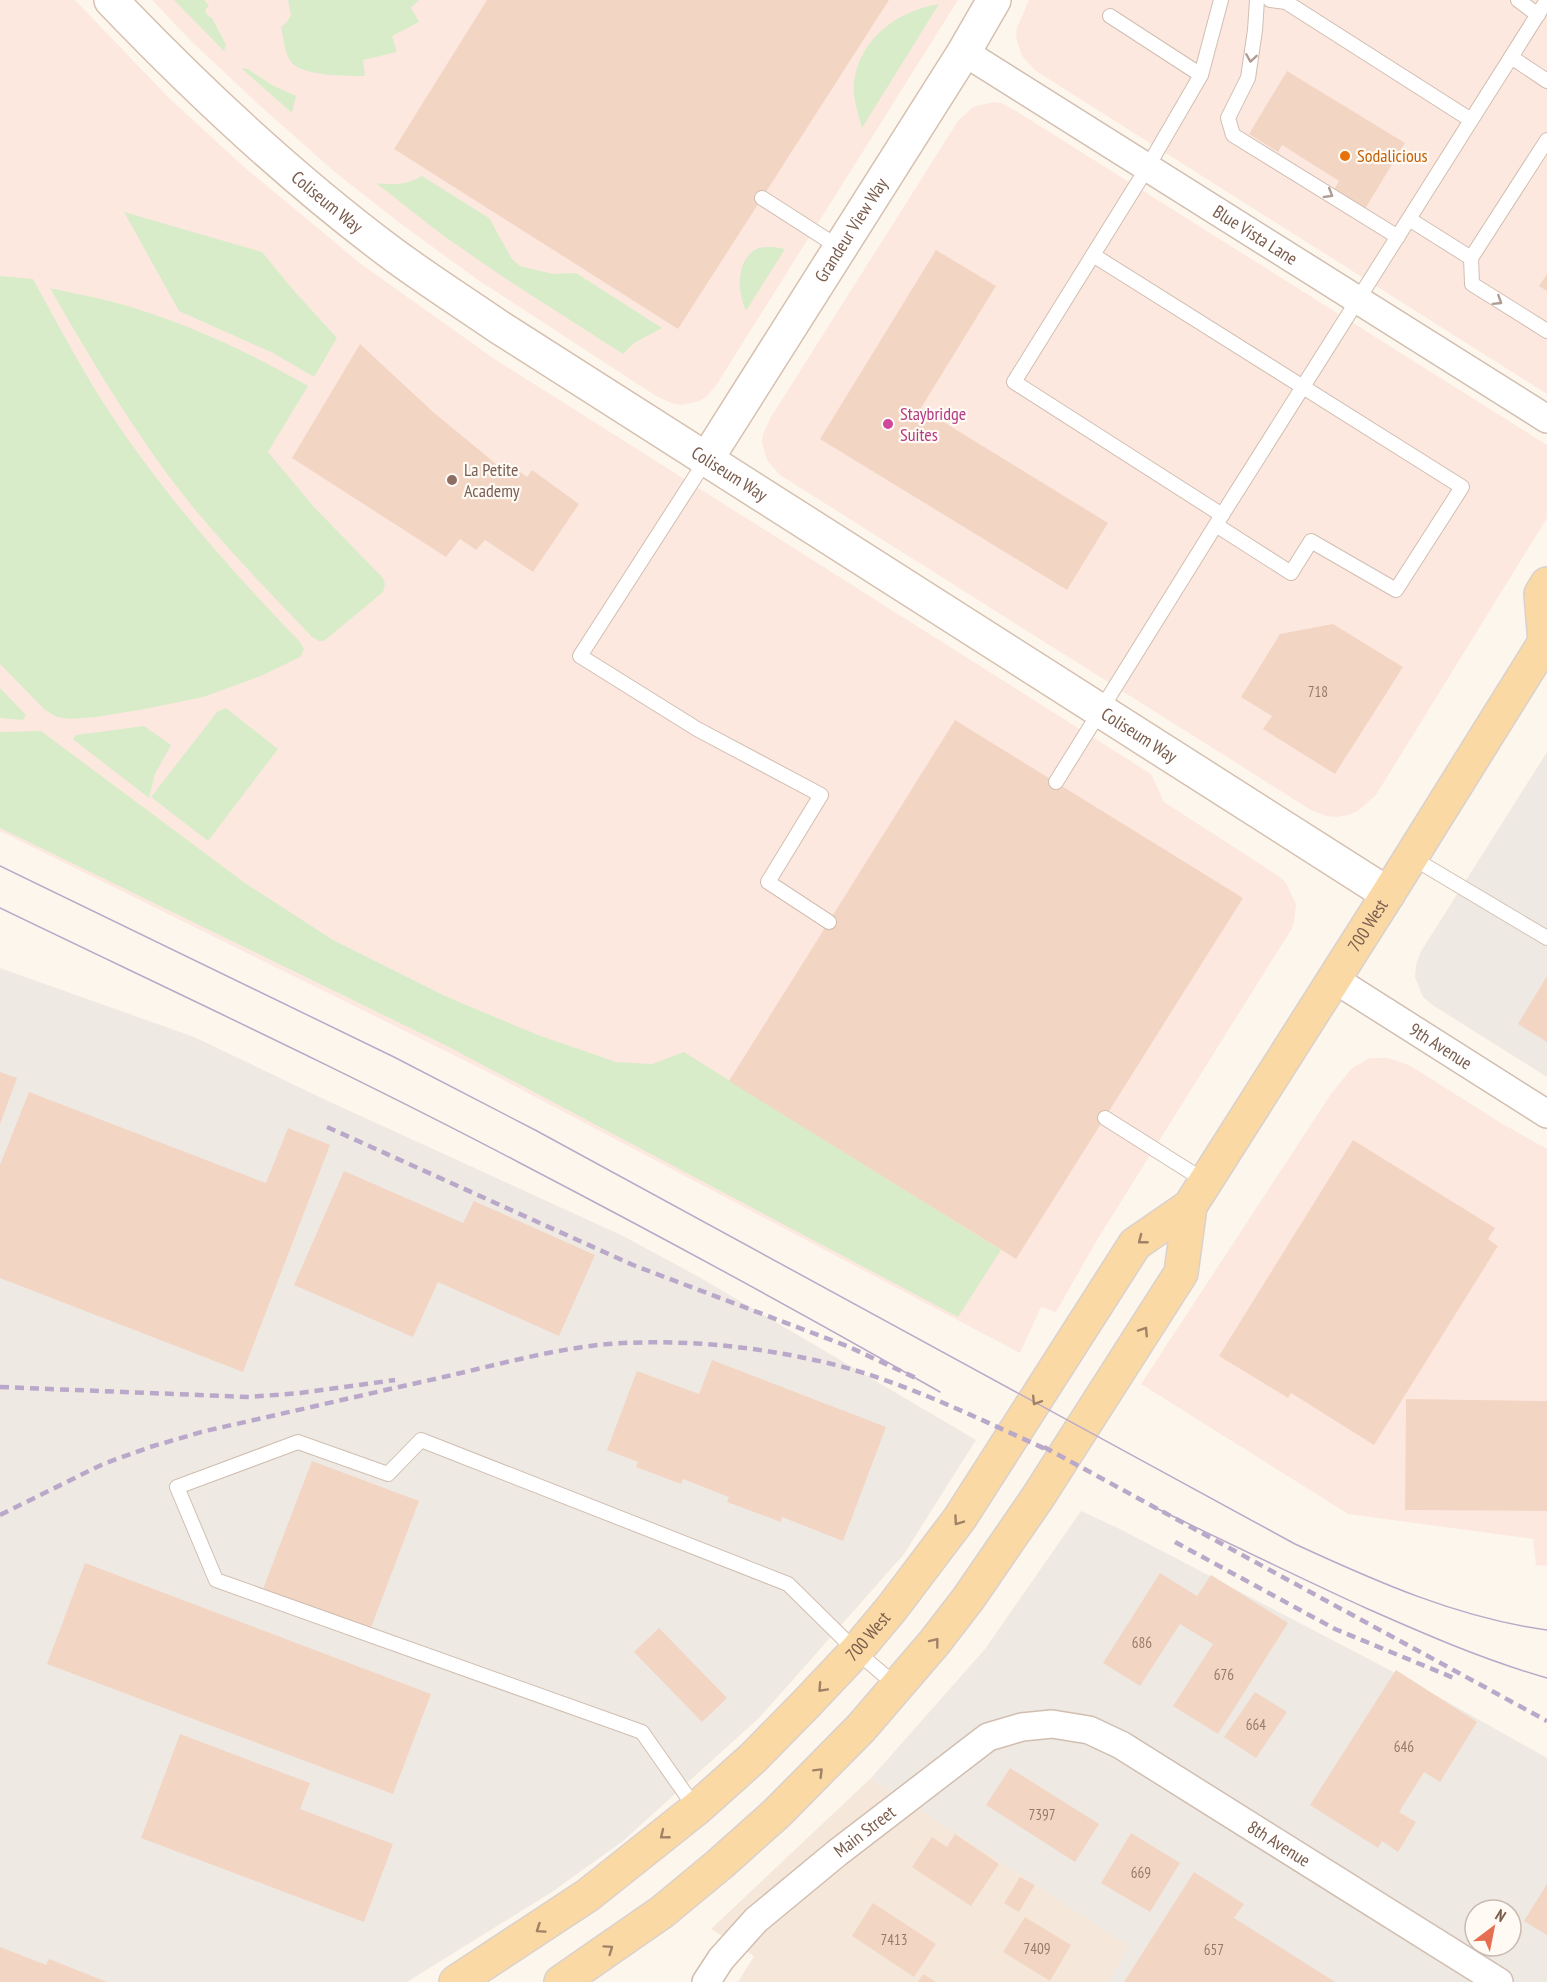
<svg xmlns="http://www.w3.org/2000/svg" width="1547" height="1982" font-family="'PT Sans Narrow',sans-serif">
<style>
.residential{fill:#f5e8da}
.commercial{fill:#fde8e0}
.industrial{fill:#efe9e4;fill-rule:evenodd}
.green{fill:#d8ecc9}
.building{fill:#f3d5c3}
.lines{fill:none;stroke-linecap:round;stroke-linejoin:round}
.lane-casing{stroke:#d1beb0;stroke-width:16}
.street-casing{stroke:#d1beb0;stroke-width:30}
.secondary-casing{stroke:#d6c0b0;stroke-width:36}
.primary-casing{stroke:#dad1cd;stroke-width:36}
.lane{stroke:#fff;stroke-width:14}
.street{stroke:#fff;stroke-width:27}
.secondary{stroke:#fff;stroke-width:33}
.primary{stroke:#fbd9a5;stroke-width:33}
.tram{stroke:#b9a8c9;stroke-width:1.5}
.rail{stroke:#b9a8c9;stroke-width:4.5;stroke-dasharray:9 6;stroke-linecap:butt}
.oneway{stroke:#af9d94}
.oneway2{stroke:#a18267}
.food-dot{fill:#e8710a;stroke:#fffaf3;stroke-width:2}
.hotel-dot{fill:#d1479c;stroke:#fffaf3;stroke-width:2}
.education-dot{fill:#8d6e63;stroke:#fffaf3;stroke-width:2}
.labels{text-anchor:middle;stroke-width:4.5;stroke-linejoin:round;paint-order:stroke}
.number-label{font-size:15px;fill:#987a6a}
.food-label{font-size:18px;fill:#c56008;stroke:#fffaf3;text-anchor:start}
.street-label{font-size:18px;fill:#7a5c4d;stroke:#fffaf3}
.hotel-label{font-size:18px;fill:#b23c85;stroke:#fffaf3;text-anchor:start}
.education-label{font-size:18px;fill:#785e54;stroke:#fffaf3;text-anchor:start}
</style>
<rect width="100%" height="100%" fill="#fdf6ec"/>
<polygon class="residential" points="871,1778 1130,1946 1108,1982 738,1982 754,1956 711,1929"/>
<g class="commercial">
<polygon points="0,0 75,0 169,98 244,167 361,264 493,358 1151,774 1164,802 1280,877 1286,883 1296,904 1294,922 1291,930 1097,1240 1056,1312 1041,1307 1020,1353 492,1074 0,831"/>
<polygon points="152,0 958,0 717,384 706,397 699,401 682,405 671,403 656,396 478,280 401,224 336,173 258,104 191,41"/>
<polygon points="1029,0 1547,0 1547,394 1036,71 1022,56 1016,38 1017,28"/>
<polygon points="993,102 1001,103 1016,111 1547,445 1547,518 1376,795 1358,811 1348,815 1336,817 1326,816 1311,810 780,475 767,460 762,443 763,434 771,417 958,121 973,107"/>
<polygon points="1370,1058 1388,1058 1409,1065 1501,1123 1547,1149 1547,1566 1536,1565 1533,1539 1348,1514 1141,1384 1331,1094 1352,1068"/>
</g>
<g class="industrial">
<polygon points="1547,752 1547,1077 1434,1006 1423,997 1415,977 1416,965 1420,953"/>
<polygon points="0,968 194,1037 328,1101 623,1236 699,1277 976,1440 904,1554 760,1717 623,1841 552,1892 407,1982 0,1982"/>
<path d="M1081,1511L1120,1529L1405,1678L1547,1758V1982H1108L1129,1946L871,1778L985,1649ZM1475,1910H1511V1946H1475Z"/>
</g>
<g class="green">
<polygon points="174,0 204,0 209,6 205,10 208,16 212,18 226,45 224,51"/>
<path d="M288,0H419L411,8L419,22L392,36L397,52L363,60L365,76C348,76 303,76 292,63C284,54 284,38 281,27L287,22L291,15Z"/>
<path d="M939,4L862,128C858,113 852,96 854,81C861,37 898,11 939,4Z"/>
<polygon points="241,68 248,69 272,85 296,96 292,113"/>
<path d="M422,176L489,218L512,259L520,266L553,274L576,273L662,328L634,343L623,354L503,277L441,234L376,183C393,185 407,185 422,176Z"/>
<polygon points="124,212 262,252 295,292 337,338 314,377 273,353 179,311"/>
<path d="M773,247L785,249L746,311C737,293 735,257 759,248C763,247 769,247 773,247Z"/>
<path d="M0,276L33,279C52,314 71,349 91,383C149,478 223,562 300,642L304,649L300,657L261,676L203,697L145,709L96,717L69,719L57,717L45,710L0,664Z"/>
<path d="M50,288C77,294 105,299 131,307C193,326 252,354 308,386L268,452L314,507L383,578L385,584L383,592L324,641H319L312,637C271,594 230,552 192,506C138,439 93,363 50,288Z"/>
<polygon points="0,688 26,715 23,720 0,718"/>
<polygon points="226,708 278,749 208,841 151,797 217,712"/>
<polygon points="144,726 171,745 155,774 149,798 74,740 74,737 76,735"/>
<polygon points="41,731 245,883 333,940 447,997 538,1035 616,1062 652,1064 684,1052 1001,1250 958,1317 447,1046 0,828 0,732"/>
</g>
<g class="building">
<polygon points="487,0 889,0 678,329 394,149"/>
<polygon points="1287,71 1405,143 1365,209 1334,190 1339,181 1282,145 1278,152 1249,134"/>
<polygon points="936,250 996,286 921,408 1108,523 1067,590 820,439"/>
<polygon points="1547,274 1547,291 1539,286"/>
<polygon points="360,344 432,411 507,473 511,465 527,477 532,470 579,504 533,572 485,540 476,550 460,539 446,557 292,458"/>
<polygon points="1333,624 1403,667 1335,774 1263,729 1272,716 1241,697 1280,634"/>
<polygon points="955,720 1243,898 1016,1259 729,1081"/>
<polygon points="1547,976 1547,1042 1518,1024"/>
<polygon points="0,1072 17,1078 0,1124"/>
<polygon points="29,1092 266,1183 288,1128 330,1145 243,1372 0,1278 0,1165"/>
<polygon points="1353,1140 1495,1228 1488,1239 1498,1246 1374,1445 1291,1393 1288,1398 1219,1356"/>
<polygon points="344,1171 463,1223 474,1201 595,1255 559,1336 438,1282 413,1337 294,1285"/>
<polygon points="712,1360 886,1427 843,1541 782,1517 781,1522 727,1502 729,1497 683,1479 681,1484 636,1467 638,1462 607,1450 637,1371 699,1394"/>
<polygon points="1406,1399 1547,1401 1547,1511 1405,1510"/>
<polygon points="312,1461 419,1501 370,1630 263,1589"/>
<polygon points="85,1563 431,1694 393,1794 47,1664"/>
<polygon points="1160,1573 1197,1596 1211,1575 1288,1623 1218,1734 1173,1706 1213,1644 1180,1624 1140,1686 1103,1663"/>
<polygon points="659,1628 727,1698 702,1722 634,1652"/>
<polygon points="1396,1670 1477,1722 1440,1782 1424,1772 1399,1812 1416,1822 1398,1852 1382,1841 1378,1848 1310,1805"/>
<polygon points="1255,1692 1287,1712 1256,1758 1224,1737"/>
<polygon points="180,1734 310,1783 300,1809 393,1844 364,1922 141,1838"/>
<polygon points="1010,1768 1099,1824 1075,1862 986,1805"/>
<polygon points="1131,1833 1180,1863 1150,1912 1101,1883"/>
<polygon points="955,1834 999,1864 971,1906 912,1867 932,1837 947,1847"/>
<polygon points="1194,1872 1244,1904 1234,1918 1335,1982 1124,1982"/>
<polygon points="1020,1877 1035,1885 1019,1912 1004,1903"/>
<polygon points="1547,1884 1547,1935 1524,1921"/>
<polygon points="873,1903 936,1944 914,1977 852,1936"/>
<polygon points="1025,1917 1071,1945 1050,1981 1003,1952"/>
<polygon points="0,1947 46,1965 49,1959 107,1982 0,1982"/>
<polygon points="923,1974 936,1982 918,1982"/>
</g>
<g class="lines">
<defs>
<g id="lane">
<polyline points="1257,0 1255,30 1248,78 1228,118 1233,135 1398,237"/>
<polyline points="1270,0 1286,2 1471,120"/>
<polyline points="1518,0 1538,15"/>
<polyline points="1110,16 1201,75"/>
<polyline points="1511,57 1547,81"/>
<polyline points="762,198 840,248"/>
<polyline points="1409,219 1471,258 1547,140"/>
<polyline points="1093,255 1462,487 1396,590 1311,541 1291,573 1216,525"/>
<polyline points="1471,258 1472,284 1547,331"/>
<polyline points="706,460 580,656 697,729 821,795 768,882 829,922"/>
<polyline points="1222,515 1547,0"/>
<polyline points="1056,782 1222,515 1014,382 1147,168 1201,75 1221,0"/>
<polyline points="1411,857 1547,938"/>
<polyline points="1105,1118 1205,1181"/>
<polyline points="696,1809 642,1732 216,1580 177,1487 298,1442 388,1474 421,1440 788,1584 856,1651 898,1687"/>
</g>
<g id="street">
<path id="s1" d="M964,52L1547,419"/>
<path id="s2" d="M1334,979L1547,1114"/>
<path id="s3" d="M706,1982L721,1959L756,1920L837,1853L988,1737L1022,1727L1052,1724L1089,1730L1121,1745L1499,1982"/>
</g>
<g id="secondary">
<path id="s4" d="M111,0C199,92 292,179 394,255C428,280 464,303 499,327L1388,894"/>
<path id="s5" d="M706,460L964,52L994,0"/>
</g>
<g id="primary">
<path id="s6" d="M456,1982L588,1895L696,1809L753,1758L806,1704L856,1651L892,1608L960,1518L1135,1244L1190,1206L1388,894L1545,642L1541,594L1547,584"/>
<polyline points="561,1982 662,1912 720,1864 777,1813 861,1728 934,1643 968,1599 1038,1497 1181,1273 1190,1206"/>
</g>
</defs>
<use href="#lane" class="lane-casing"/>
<use href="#street" class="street-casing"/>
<use href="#secondary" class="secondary-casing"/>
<use href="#primary" class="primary-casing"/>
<use href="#lane" class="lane"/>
<use href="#street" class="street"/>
<use href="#secondary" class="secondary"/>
<use href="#primary" class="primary"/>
<g class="tram">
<path d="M0,866L394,1057L537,1131L1295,1544C1375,1581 1458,1618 1547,1630"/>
<path d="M0,908C174,992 349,1073 520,1163C662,1237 802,1313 940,1392"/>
<path d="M1156,1508C1226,1542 1296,1576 1368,1609C1427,1635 1484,1660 1547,1678"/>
</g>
<g class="rail">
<polyline points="327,1127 633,1265 847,1346 918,1379"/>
<polyline points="0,1387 249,1397 300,1393 395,1380"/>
<polyline points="1044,1447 1547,1721"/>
<path d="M0,1515L103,1464L150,1447L205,1431C286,1413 367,1394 448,1376C500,1364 554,1349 608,1344C676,1339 743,1345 810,1359C894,1376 972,1416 1050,1451"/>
<polyline points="1175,1542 1335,1629 1454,1678"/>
</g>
</g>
<defs><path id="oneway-chevron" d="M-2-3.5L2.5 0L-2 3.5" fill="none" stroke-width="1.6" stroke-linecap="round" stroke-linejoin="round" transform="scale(1.5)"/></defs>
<g class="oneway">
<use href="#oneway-chevron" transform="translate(1251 58) rotate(99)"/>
<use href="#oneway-chevron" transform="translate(1329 194) rotate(31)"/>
<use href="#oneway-chevron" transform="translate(1498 301) rotate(32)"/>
</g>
<g class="oneway2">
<use href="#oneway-chevron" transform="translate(1142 1240) rotate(142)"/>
<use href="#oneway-chevron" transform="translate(1144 1331) rotate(-57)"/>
<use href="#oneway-chevron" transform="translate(1036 1401) rotate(122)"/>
<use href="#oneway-chevron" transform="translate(958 1521) rotate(125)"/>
<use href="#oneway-chevron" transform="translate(935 1642) rotate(-52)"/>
<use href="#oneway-chevron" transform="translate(822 1688) rotate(133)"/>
<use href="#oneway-chevron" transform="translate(819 1772) rotate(-45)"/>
<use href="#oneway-chevron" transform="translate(664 1835) rotate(141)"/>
<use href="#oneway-chevron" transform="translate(540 1929) rotate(146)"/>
<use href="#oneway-chevron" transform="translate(609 1949) rotate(-35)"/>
</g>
<circle class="food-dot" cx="1345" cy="156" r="6"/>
<circle class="hotel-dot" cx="888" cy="424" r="6"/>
<circle class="education-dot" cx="452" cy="480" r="6"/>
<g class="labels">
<g class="number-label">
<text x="1318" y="697">718</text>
<text x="1142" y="1648">686</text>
<text x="1224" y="1680">676</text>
<text x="1256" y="1730">664</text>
<text x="1404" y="1752">646</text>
<text x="1042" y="1820">7397</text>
<text x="1141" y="1878">669</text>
<text x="894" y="1945">7413</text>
<text x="1037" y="1954">7409</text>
<text x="1214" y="1955">657</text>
</g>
<g class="food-label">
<text x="1357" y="162">Sodalicious</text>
</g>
<g class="street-label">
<text dy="6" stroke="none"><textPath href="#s4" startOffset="296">Coliseum Way</textPath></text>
<text dy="6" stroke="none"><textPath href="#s5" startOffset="272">Grandeur View Way</textPath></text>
<text dy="6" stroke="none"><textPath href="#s1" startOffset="344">Blue Vista Lane</textPath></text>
<text dy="6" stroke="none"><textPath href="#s4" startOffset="782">Coliseum Way</textPath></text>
<text dy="6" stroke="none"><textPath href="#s4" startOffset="1268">Coliseum Way</textPath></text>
<text dy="6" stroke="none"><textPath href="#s6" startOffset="1414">700 West</textPath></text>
<text dy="6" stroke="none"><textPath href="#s2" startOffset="126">9th Avenue</textPath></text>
<text dy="6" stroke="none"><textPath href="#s6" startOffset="540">700 West</textPath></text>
<text dy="6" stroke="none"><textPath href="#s3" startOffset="220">Main Street</textPath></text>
<text dy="6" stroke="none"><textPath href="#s3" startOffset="700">8th Avenue</textPath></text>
</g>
<g class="hotel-label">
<text x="900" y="420">Staybridge<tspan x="900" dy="21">Suites</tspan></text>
</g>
<g class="education-label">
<text x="464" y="476">La Petite<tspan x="464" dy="21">Academy</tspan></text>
</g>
</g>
<g transform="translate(1493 1928) rotate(32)"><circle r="28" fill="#fffaf3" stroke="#cabbb1" stroke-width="1.5"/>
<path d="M0-4.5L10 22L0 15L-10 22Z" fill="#e76f51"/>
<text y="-9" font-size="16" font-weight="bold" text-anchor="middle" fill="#7a5c4d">N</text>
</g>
</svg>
